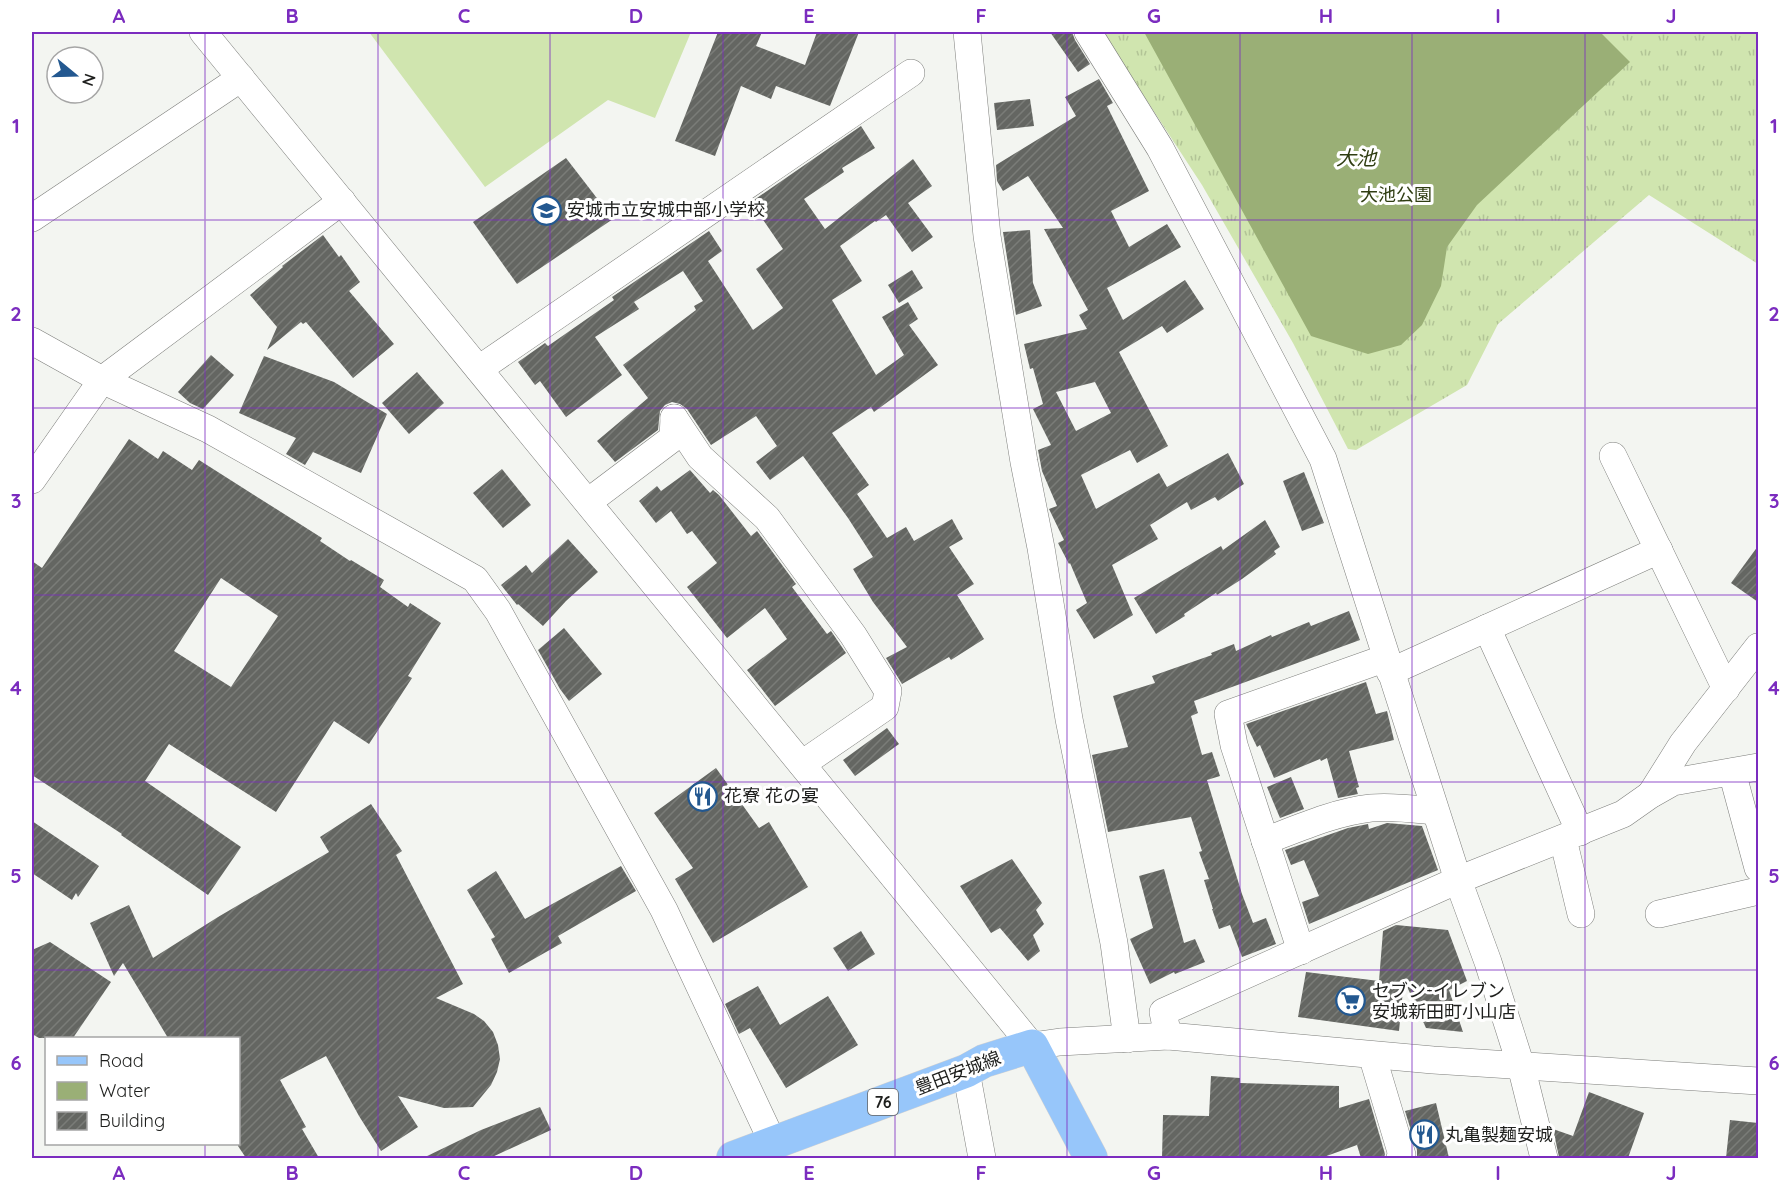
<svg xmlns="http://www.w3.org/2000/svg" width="1790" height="1190" font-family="Quicksand,'Noto Sans JP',sans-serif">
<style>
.grass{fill:url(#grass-tufts)}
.pitch{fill:#d0e5af}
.water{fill:#9aaf76}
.building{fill:url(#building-hatch);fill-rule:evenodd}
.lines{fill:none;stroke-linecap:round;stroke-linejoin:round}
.minor-casing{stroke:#7d7e7b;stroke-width:28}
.major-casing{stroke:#d2d2d2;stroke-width:34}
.minor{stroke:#fff;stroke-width:27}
.major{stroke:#97c6fa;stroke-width:33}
.grid{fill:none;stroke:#7b2cbf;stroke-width:1.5;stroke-opacity:0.55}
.labels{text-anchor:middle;stroke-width:6;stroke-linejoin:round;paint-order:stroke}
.shield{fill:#fff;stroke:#626261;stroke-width:1.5}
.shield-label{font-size:16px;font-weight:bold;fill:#1e1f1d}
.park-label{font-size:18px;fill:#2f3d12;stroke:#fff}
.poi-label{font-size:18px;fill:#1e1f1d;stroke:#fff;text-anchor:start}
.street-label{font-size:18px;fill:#1e1f1d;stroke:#fff}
.water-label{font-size:20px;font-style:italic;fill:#2f3d12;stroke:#fff}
.neatline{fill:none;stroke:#7b2cbf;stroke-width:2}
.grid-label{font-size:20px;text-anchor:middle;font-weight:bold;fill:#7b2cbf}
</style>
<defs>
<pattern id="grass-tufts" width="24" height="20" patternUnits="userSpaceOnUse" patternTransform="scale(1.5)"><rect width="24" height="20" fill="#d0e5af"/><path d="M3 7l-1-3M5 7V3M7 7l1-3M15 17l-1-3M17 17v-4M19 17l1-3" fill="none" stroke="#b2c496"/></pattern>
<pattern id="building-hatch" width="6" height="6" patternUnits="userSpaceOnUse" patternTransform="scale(1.5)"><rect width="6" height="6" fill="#646662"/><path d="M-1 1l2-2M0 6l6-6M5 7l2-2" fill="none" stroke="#7a7c78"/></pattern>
</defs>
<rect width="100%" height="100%" fill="#f3f5f1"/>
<polygon class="grass" points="1102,32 1758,32 1758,264 1649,195 1498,324 1467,385 1356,450 1348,449 1293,343 1202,185"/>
<polygon class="pitch" points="369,32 691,32 655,118 608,100 485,187"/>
<polygon class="water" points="1144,32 1600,32 1630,62 1477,205 1447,247 1441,286 1422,325 1401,345 1368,354 1311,336"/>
<g class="building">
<polygon points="718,32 762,32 756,46 805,65 817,32 859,32 830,106 776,86 771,99 741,86 715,156 675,141"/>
<polygon points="1050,32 1072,32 1075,40 1090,64 1078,72"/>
<path d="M1099,79L1113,103L1107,106L1149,191L1111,211L1129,247L1167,224L1181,247L1107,288L1123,320L1185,280L1204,309L1167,333L1162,326L1119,352L1168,446L1137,463L1130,450L1081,475L1096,509L1159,473L1167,487L1228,453L1244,484L1218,501L1215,497L1191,510L1187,502L1150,525L1158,539L1112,565L1133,615L1094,639L1076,610L1087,603L1070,563L1069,564L1058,543L1064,540L1049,509L1057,506L1042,471L1038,450L1051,445L1033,409L1043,404L1033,368L1030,369L1024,344L1087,329L1079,315L1088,310L1044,229L1063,228L1028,176L1003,191L997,181L996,165L1076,116L1065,97ZM1095,382L1111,413L1076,431L1056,392Z"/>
<polygon points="1030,99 1034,126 997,130 994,103"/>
<polygon points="861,126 875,148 842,168 844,172 804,199 825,229 913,159 932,186 908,203 933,237 912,252 886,215 876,222 875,221 840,246 862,281 832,300 876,375 904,355 882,317 908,302 918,319 909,325 938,365 874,412 871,407 832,433 869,485 857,494 887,538 906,527 914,541 952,519 963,539 949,547 974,584 957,595 984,639 951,660 949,657 902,684 886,658 907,647 873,602 853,569 873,557 848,518 803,456 770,480 756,462 777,446 756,416 711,445 687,409 680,404 672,402 665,405 660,411 658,430 615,462 597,441 648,398 623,365 696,310 694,306 703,301 683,271 634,302 639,309 595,337 622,375 566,417 540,381 535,385 518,362 545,343 548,346 614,300 612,297 709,231 722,251 708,261 753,330 783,308 756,269 783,249 751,202"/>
<polygon points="566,158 613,219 517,284 473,222"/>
<polygon points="1030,230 1033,283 1042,306 1016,315 1003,232"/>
<polygon points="323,235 339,257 341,255 360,282 349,291 394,344 353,378 306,322 303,324 301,322 267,350 277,327 250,295 283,267 282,266"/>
<polygon points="912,270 923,288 899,303 888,285"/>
<polygon points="211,355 234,375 203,409 190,403 178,392"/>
<polygon points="264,356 334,382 387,414 361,473 313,452 305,465 286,454 296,438 239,413"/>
<polygon points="417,372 444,403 409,434 382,403"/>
<path d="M129,439L158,459L163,451L192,470L199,460L322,538L320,541L350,561L351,560L384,580L380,587L408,607L410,603L441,623L408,676L412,678L369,744L334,721L276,812L169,744L145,781L241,847L208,895L121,835L122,834L32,775V561L42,568ZM221,578L278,616L231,687L174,651Z"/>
<polygon points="502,469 531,505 503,528 473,493"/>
<polygon points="690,470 710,493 713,490 719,495 751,536 757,531 796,584 792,587 827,634 831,631 846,653 775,706 747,670 787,639 765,608 727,638 687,587 717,563 692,531 687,534 671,511 656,523 639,501 657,486 661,491"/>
<polygon points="1304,472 1324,523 1302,531 1283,481"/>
<polygon points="1265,520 1280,547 1274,551 1276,554 1242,579 1217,595 1216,593 1184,614 1185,616 1156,634 1134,598 1221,546 1223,550"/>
<polygon points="568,539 598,572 566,601 543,626 518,604 517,605 501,585 526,565 532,573"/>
<polygon points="1758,546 1758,602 1731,583"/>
<polygon points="1349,611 1360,640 1194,701 1198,713 1191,716 1202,755 1212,752 1220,776 1207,780 1242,894 1253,923 1266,918 1276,944 1242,957 1230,925 1219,929 1212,909 1213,909 1204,880 1209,879 1199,852 1202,851 1191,817 1108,832 1092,755 1128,747 1113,696 1155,683 1152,676 1212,655 1211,653 1234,644 1236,651 1271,635 1272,637 1309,622 1311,626"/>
<polygon points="564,628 602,674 569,701 560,689 538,650"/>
<polygon points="1366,682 1376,714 1387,711 1394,740 1349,751 1359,787 1356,788 1358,794 1338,798 1327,758 1321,761 1320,759 1274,778 1260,745 1257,747 1246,724"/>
<polygon points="887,728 899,744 855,776 843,760"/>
<polygon points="716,768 759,828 769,822 808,887 713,943 675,879 693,868 654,813"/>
<polygon points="1291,777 1304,809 1280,818 1267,787"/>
<polygon points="371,804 402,851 396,855 463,984 436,998 474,1014 484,1021 493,1032 498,1045 500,1059 497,1072 491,1085 473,1107 444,1108 398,1096 418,1127 381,1151 359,1116 326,1056 280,1080 306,1127 302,1129 319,1158 246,1158 238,1146 238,1038 168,1038 123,963 114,976 90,923 129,905 153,958 218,917 329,852 320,837"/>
<polygon points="32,821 99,866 78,897 76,893 72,900 32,873"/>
<polygon points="1387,823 1422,826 1438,870 1309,924 1302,902 1319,896 1304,860 1291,865 1285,850 1348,828 1368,824 1369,829"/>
<polygon points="1012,859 1042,903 1036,910 1044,924 1033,935 1040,951 1028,961 1000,928 991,933 960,886"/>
<polygon points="621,866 636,891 558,936 562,943 509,973 491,939 495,937 467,890 496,871 525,919"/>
<polygon points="1164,869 1184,943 1195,939 1205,962 1175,974 1174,972 1150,984 1130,939 1153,928 1139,876"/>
<polygon points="1396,925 1448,930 1467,981 1449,990 1463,1032 1426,1028 1404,980 1399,1031 1298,1017 1306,972 1379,981 1383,931"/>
<polygon points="861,931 875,954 848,971 833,948"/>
<polygon points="50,942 111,982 73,1038 39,1038 32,1034 32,950"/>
<polygon points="758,986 780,1025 828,996 858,1045 786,1088 750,1028 739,1034 725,1004"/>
<polygon points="1211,1076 1240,1078 1240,1083 1339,1086 1339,1108 1369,1099 1385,1154 1384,1158 1361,1158 1357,1145 1321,1158 1162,1158 1163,1115 1209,1116"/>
<polygon points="1589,1092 1644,1113 1628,1158 1559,1157 1553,1129 1573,1136"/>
<polygon points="1436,1103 1449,1158 1417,1158 1417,1150 1405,1111"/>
<polygon points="540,1107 551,1130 490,1158 423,1158 481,1130"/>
<polygon points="1730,1120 1758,1123 1758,1158 1726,1158"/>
</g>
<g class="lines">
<defs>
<g id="minor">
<polyline points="203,32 1032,1046 1060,1042 1168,1036 1433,1060 1758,1081"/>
<polyline points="967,32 987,236 1024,462 1041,548 1069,719 1114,943 1127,1039"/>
<polyline points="1088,32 1160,148 1323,459 1458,880 1488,962 1521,1066 1544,1158"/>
<polyline points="32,218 241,78"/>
<polyline points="32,341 102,380 208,429 475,579 498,611 664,910 773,1143"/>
<polyline points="479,369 911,73"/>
<polyline points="674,418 700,457 767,518 853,635 888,691 885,707 802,764"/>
<polyline points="1613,456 1726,689"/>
<polyline points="32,480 102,380 342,201"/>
<polyline points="588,502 673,438 674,418"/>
<polyline points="1487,628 1580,832"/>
<polyline points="1390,672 1659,550"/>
<polyline points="1732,772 1758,868"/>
<polyline points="1651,794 1683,743 1758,647"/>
<polyline points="1563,839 1581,914"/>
<path d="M1265,841C1299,828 1335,812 1371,808C1392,806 1414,809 1435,811"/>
<polyline points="1659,914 1758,891"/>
<polyline points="1301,951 1234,745 1228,714 1386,658"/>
<polyline points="1168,1036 1163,1012 1458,880 1623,814 1650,795 1673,782 1758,767"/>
<polyline points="1372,1055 1402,1155 1400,1158"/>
<polyline points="966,1071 982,1158"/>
</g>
<polyline id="major" points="733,1158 966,1071 984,1061 1032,1046 1091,1158"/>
</defs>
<use href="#minor" class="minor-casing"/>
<use href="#major" class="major-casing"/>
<use href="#minor" class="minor"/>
<use href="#major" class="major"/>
</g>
<path class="grid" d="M205,32V1038M378,32V1158M550,32V1158M723,32V1158M895,32V1158M1067,32V1158M1240,32V1158M1412,32V1158M1585,32V1158M32,220H1758M32,408H1758M32,595H1758M32,782H1758M32,970H1758M205,1144V1158"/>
<defs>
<symbol id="school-ring" viewBox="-11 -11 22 22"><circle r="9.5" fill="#fff" stroke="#235890" stroke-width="1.5"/><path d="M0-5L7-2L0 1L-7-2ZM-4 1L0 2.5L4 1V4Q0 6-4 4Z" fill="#235890"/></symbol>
<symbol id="restaurant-ring" viewBox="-11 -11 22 22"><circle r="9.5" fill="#fff" stroke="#235890" stroke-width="1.5"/><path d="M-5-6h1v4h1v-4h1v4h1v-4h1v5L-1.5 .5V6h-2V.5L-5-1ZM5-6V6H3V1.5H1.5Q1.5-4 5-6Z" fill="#235890"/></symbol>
<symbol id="supermarket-ring" viewBox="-11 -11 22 22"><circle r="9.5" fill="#fff" stroke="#235890" stroke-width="1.5"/><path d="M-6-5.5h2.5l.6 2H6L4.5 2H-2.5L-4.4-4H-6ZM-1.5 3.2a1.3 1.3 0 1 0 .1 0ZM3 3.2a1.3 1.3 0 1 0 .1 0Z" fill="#235890"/></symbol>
</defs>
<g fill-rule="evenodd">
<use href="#school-ring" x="530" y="194" width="33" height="33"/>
<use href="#restaurant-ring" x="686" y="780" width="33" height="33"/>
<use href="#supermarket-ring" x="1334" y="984" width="33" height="33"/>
<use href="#restaurant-ring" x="1408" y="1118" width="33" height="33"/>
</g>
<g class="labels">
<rect class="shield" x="868" y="1089" width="30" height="26" rx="4.5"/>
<g class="shield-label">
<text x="883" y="1108">76</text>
</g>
<g class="park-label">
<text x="1396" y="201">大池公園</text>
</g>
<g class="poi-label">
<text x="567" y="216">安城市立安城中部小学校</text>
<text x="724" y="802">花寮 花の宴</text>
<text x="1372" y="997">セブン-イレブン<tspan x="1372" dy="21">安城新田町小山店</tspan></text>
<text x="1445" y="1141">丸亀製麺安城</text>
</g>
<g class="street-label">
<text transform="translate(958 1073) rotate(-21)" y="6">豊田安城線</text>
</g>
<g class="water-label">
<text x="1356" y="165">大池</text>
</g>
</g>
<rect width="1790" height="1190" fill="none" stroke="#ffffff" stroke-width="66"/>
<rect x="45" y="1037" width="195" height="108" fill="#ffffff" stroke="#a5a5a5" stroke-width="1.5"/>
<rect x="57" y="1056" width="30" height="9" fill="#97c6fa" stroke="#a5a5a5" stroke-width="1.5"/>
<text x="99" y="1067" font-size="18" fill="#1e1f1d">Road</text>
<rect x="57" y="1082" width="30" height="18" fill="#9aaf76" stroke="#a5a5a5" stroke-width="1.5"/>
<text x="99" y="1097" font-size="18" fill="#1e1f1d">Water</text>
<rect x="57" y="1112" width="30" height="18" fill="url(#building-hatch)" stroke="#a5a5a5" stroke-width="1.5"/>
<text x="99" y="1127" font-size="18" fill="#1e1f1d">Building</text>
<g transform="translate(75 75) rotate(109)"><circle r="28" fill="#ffffff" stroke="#a5a5a5" stroke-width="1.5"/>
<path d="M0-4.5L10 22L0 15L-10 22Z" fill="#235890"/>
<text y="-9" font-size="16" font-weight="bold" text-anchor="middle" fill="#1e1f1d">N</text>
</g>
<rect x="33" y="33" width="1724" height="1124" class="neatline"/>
<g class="grid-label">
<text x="119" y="23">A</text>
<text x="292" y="23">B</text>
<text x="464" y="23">C</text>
<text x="636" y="23">D</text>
<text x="809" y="23">E</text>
<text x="981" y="23">F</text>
<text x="1154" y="23">G</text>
<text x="1326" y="23">H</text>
<text x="1498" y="23">I</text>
<text x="1671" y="23">J</text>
<text x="16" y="133">1</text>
<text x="1774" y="133">1</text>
<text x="16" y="321">2</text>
<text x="1774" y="321">2</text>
<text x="16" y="508">3</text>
<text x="1774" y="508">3</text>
<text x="16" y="695">4</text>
<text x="1774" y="695">4</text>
<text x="16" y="883">5</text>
<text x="1774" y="883">5</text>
<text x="16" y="1070">6</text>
<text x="1774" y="1070">6</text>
<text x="119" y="1180">A</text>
<text x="292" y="1180">B</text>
<text x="464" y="1180">C</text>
<text x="636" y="1180">D</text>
<text x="809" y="1180">E</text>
<text x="981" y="1180">F</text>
<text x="1154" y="1180">G</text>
<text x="1326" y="1180">H</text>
<text x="1498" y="1180">I</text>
<text x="1671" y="1180">J</text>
</g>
</svg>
